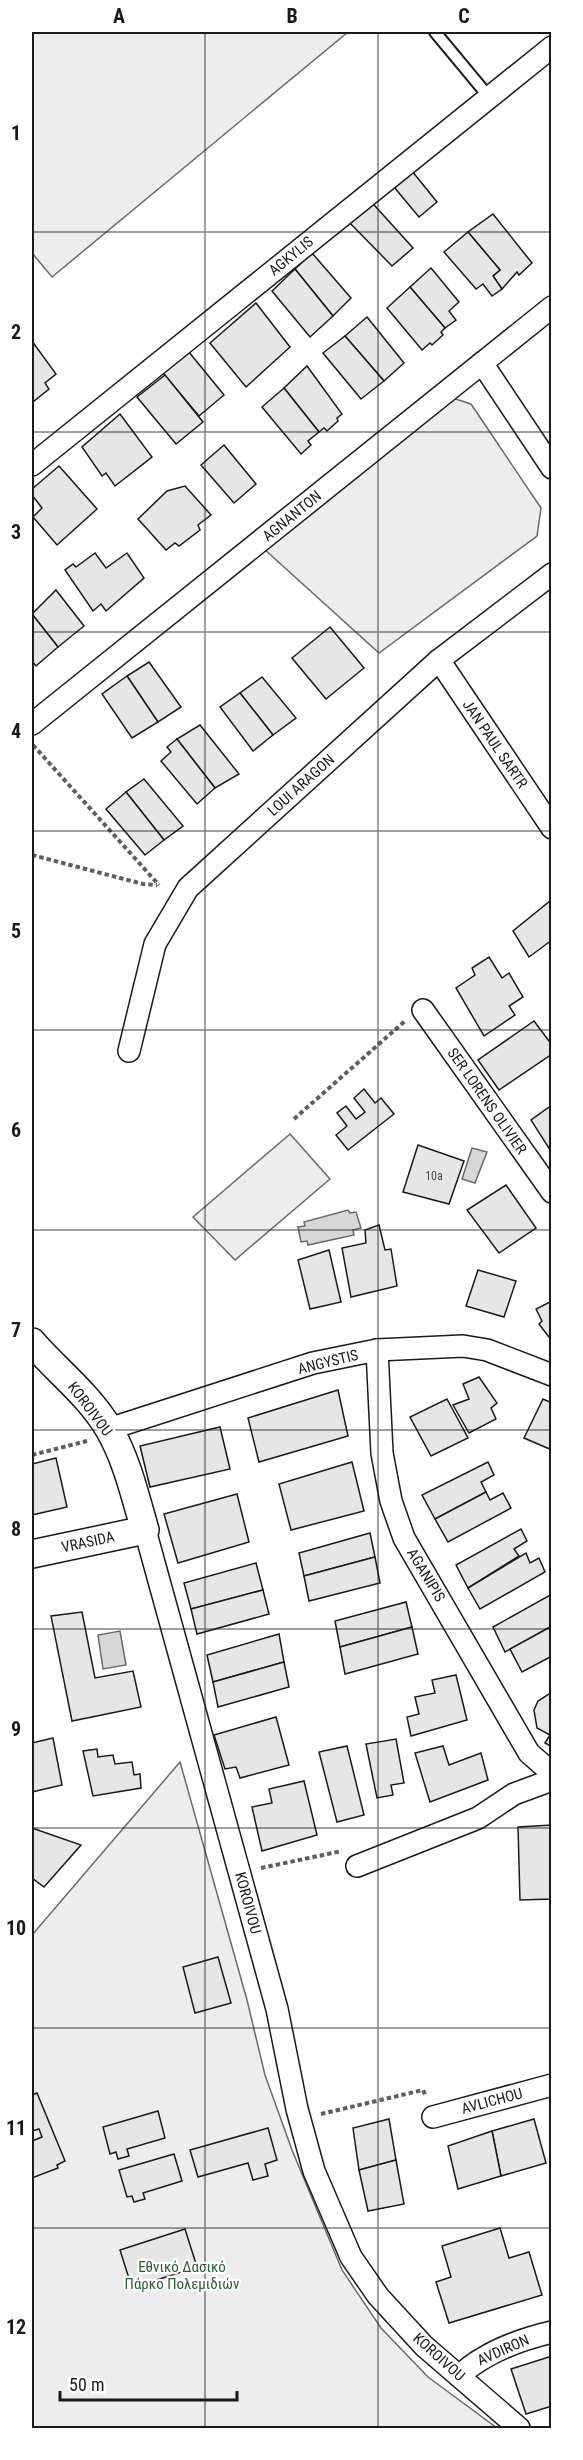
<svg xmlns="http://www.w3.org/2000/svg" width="583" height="2460" font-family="'Roboto Condensed',sans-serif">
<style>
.built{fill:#ededed;stroke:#6a6a6a;stroke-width:1.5}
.water{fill:#d7d7d7;stroke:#6a6a6a;stroke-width:1.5}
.building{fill:#e6e6e6;stroke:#1a1a1a;stroke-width:1.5}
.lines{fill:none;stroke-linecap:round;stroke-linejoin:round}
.service-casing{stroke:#1a1a1a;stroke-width:14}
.minor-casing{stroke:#1a1a1a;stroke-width:24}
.tertiary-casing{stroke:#1a1a1a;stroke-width:30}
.path{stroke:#5f5f5f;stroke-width:4;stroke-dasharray:4.5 3;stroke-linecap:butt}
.service{stroke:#fff;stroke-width:10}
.minor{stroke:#fff;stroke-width:21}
.tertiary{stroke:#fff;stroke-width:27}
.grid{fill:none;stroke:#1a1a1a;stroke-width:1.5;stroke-opacity:0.55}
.labels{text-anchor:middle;stroke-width:4.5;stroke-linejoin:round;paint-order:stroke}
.number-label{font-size:12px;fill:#4d4d4d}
.street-label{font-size:15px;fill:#1a1a1a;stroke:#fff}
.park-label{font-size:15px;fill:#2b5a34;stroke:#fff}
.neatline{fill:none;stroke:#1a1a1a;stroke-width:2}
.grid-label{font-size:20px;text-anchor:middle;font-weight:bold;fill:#1a1a1a}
</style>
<rect width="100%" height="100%" fill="#fff"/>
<g class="built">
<polygon points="32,32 348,32 52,277 32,253"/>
<polygon points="446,396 471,404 541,508 537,536 379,653 263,548"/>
<polygon points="290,1134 330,1179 235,1260 193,1217"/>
<polygon points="180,1762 247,2000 265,2075 292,2150 342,2270 381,2328 428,2377 497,2428 32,2428 32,1935"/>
</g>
<g class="water">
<polygon points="472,1148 487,1152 475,1183 462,1179"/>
<polygon points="348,1210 350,1213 356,1212 361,1228 353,1230 354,1235 308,1245 307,1241 301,1242 298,1227 305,1226 304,1222"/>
<polygon points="120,1631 126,1665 103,1669 98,1635"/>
</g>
<g class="building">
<polygon points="408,166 437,202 419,217 389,181"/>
<polygon points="366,196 413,248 392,266 344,217"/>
<polygon points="493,214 532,263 519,275 517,272 502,289 493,276 500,270 468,232"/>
<polygon points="468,232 500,270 493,276 502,289 492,296 483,284 476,289 444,252"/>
<polygon points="312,253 351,298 333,316 295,269"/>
<polygon points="431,268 459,302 449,311 456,320 445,328 410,287"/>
<polygon points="295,269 333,316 310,337 272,291"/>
<polygon points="410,287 445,328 441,332 443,335 432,345 430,343 422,350 387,308"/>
<polygon points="256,303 290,347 246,387 210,343"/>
<polygon points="367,317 404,363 384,381 345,336"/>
<polygon points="345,336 384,381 361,399 323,353"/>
<polygon points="32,341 56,374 45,383 49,389 34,401 32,399"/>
<polygon points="184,346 224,395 199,416 157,366"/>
<polygon points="307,366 342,414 337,418 338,421 327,431 324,428 319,432 284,388"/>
<polygon points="165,375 203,422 176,444 137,397"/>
<polygon points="284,388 319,432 308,441 311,445 301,454 262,407"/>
<polygon points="120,414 152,457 115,486 106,473 102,476 82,447"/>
<polygon points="224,445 256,484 234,503 201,465"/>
<polygon points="59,466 97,509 57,545 33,517 42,508 32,495 32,489"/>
<polygon points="185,486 211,515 198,525 200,530 179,546 175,543 166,550 138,519 167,491"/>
<polygon points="95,553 106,568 127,553 144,578 106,611 101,604 93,611 65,570 73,564 76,567"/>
<polygon points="56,590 84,626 58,647 32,614"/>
<polygon points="32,614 58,647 36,666 32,661"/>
<polygon points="330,627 364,668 326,699 292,658"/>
<polygon points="149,662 181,707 158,722 127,676"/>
<polygon points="127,676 158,722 132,738 102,694"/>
<polygon points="262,677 296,718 273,735 240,693"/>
<polygon points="240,693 273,735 253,751 220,707"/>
<polygon points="200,725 239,774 215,788 177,739"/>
<polygon points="177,739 215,788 197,804 161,761 171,752 167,747"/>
<polygon points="144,779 183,826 164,840 126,792"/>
<polygon points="126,792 164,840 145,855 106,809"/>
<polygon points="550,901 552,940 529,957 513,931"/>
<polygon points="489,957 502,978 509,973 523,997 509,1006 515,1015 484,1036 456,988 475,975 472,968"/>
<polygon points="534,1021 552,1045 552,1054 499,1090 478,1060"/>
<polygon points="364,1089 375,1103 381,1098 394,1114 348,1150 336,1135 347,1126 337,1113 346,1106 356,1119 365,1112 354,1098"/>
<polygon points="552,1105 552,1153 531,1120"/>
<polygon points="418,1145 464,1161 449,1204 403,1192"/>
<polygon points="506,1185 536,1228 499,1253 467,1210"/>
<polygon points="379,1225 385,1250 391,1249 397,1286 351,1297 342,1248 366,1243 365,1230"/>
<polygon points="329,1250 341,1302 310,1309 298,1260"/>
<polygon points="478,1270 516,1281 504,1317 466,1306"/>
<polygon points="552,1301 552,1341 539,1324 542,1321 536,1309"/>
<polygon points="479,1377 497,1403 491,1408 496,1419 469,1433 453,1405 469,1399 463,1384"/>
<polygon points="338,1390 348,1436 259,1462 248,1418"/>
<polygon points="447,1399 468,1438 431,1456 410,1417"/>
<polygon points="543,1399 552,1403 552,1450 524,1438"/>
<polygon points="220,1427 230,1469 150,1487 140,1446"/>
<polygon points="56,1458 67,1507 32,1515 32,1464"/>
<polygon points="352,1462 364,1511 291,1530 279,1484"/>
<polygon points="488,1462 494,1475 481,1482 486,1492 435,1519 422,1495"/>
<polygon points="486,1492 490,1500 503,1493 511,1508 448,1542 435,1519"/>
<polygon points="237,1494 249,1542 178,1563 164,1514"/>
<polygon points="521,1529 527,1541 514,1549 519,1556 468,1588 456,1565"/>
<polygon points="370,1533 375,1557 304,1576 299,1553"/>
<polygon points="526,1553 530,1563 539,1558 545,1572 480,1609 468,1588"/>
<polygon points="375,1557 380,1583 309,1601 304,1576"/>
<polygon points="256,1563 263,1590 191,1609 184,1583"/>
<polygon points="263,1590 269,1614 197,1634 191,1609"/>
<polygon points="552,1594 552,1626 505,1652 493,1627"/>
<polygon points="406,1602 412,1627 340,1647 335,1621"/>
<polygon points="82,1612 95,1678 133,1671 141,1707 72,1721 51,1616"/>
<polygon points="552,1626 552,1656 522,1672 510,1649"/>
<polygon points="412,1627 418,1654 345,1674 340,1647"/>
<polygon points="279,1634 284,1662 213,1682 207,1655"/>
<polygon points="284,1662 289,1687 218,1707 213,1682"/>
<polygon points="456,1675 467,1720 411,1736 407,1717 419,1714 415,1697 435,1693 432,1680"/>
<polygon points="552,1692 552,1747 545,1743 550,1735 537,1728 534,1710 538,1701"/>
<polygon points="276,1717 289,1765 240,1778 236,1767 225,1769 214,1735"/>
<polygon points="53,1738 62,1785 32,1792 32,1743"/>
<polygon points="396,1739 404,1783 391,1785 393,1795 377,1798 366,1744"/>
<polygon points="347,1746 364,1815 337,1822 319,1752"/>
<polygon points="443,1746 449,1765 481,1753 488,1780 430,1802 415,1753"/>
<polygon points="97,1749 98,1757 113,1755 115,1764 132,1762 134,1775 140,1774 141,1788 93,1796 83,1751"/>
<polygon points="304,1781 317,1835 262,1851 252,1807 272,1803 269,1789"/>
<polygon points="552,1825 552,1899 520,1900 518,1827"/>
<polygon points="32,1828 81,1845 44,1887 32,1878"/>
<polygon points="218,1957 231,2003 195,2013 183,1967"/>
<polygon points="37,2093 65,2161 57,2165 58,2168 32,2178 32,2141 42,2137 39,2129 32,2131 32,2095"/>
<polygon points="158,2111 165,2138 127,2149 129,2156 118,2159 116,2152 110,2154 103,2127"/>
<polygon points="389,2119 396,2160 359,2170 353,2128"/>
<polygon points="534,2119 546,2163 501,2176 492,2131"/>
<polygon points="268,2128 277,2160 265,2164 268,2176 253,2180 248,2163 198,2177 190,2150"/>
<polygon points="492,2131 501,2176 458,2189 448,2146"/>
<polygon points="174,2154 182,2181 143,2193 145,2199 134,2202 132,2196 127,2197 119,2170"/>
<polygon points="396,2160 404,2204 368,2211 359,2170"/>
<polygon points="500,2228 509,2258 529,2252 542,2295 449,2323 436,2282 451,2277 442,2246"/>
<polygon points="185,2229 197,2267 132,2288 120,2250"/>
<polygon points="552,2356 552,2406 526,2414 511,2369"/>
</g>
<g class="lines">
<defs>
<polyline id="service" points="435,32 489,97"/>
<g id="minor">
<polyline points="482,363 552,468"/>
<polyline points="32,465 552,47"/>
<polyline points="439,660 552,828"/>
<polyline points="32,724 552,307"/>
<polyline points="423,1010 552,1192"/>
<polyline points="129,1051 155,944 188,888 439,660 552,574"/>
<polyline points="377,1350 382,1453 391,1501 404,1538 529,1753 552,1773"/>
<polyline points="109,1429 313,1363 377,1350 463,1346 487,1350 552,1375"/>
<polyline points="145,1530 277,2009 297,2109 314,2171 351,2257 378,2296 424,2346 519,2428"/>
<polyline points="357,1866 478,1818 514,1794 552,1780"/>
<polyline points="433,2117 552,2085"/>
<path d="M459,2376C485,2352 518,2340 552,2332"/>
</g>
<path id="tertiary" d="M32,1342C57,1371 89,1395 109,1429C127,1460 135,1496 145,1530L32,1554"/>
</defs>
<use href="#service" class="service-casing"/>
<use href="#minor" class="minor-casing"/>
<use href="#tertiary" class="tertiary-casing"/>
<g class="path">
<polyline points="33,745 159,885"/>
<polyline points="32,855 143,884 157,885"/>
<polyline points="294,1119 405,1021"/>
<polyline points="32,1455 87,1441"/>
<polyline points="261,1868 342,1851"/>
<polyline points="321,2114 423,2090 426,2097"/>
</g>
<use href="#service" class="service"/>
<use href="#minor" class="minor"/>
<use href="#tertiary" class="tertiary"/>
</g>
<path class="grid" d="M205,32V2428M378,32V2428M32,232H552M32,432H552M32,632H552M32,831H552M32,1030H552M32,1230H552M32,1430H552M32,1629H552M32,1828H552M32,2028H552M32,2228H552"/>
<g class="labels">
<g class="number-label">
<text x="434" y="1180">10a</text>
</g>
<g class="street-label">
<text transform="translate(291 256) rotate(-39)" y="5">AGKYLIS</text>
<text transform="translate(292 516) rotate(-39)" y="5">AGNANTON</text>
<text transform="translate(495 744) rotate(56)" y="5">JAN PAUL SARTR</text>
<text transform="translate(301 785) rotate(-42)" y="5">LOUI ARAGON</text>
<text transform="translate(487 1101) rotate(55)" y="5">SER LORENS OLIVIER</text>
<text transform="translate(328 1362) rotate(-14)" y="5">ANGYSTIS</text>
<text transform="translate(90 1409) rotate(53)" y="5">KOROIVOU</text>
<text transform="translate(88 1542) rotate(-12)" y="5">VRASIDA</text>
<text transform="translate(426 1575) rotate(59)" y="5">AGANIPIS</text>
<text transform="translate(248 1903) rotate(75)" y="5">KOROIVOU</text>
<text transform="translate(492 2101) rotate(-15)" y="5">AVLICHOU</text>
<text transform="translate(503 2350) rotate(-24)" y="5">AVDIRON</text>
<text transform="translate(439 2357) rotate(42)" y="5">KOROIVOU</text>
</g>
<g class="park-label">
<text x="182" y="2272">Εθνικό Δασικό<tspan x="182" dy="17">Πάρκο Πολεμιδιών</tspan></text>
</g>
</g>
<rect width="583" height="2460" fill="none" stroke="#ffffff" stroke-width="66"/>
<path d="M60 2391v9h177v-9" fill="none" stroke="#1a1a1a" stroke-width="3"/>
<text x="69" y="2391" font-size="18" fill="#1a1a1a" stroke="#ffffff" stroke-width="4.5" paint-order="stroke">50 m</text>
<rect x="33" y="33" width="517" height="2394" class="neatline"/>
<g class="grid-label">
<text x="119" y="23">A</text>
<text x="292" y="23">B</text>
<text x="464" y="23">C</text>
<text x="16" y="140">1</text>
<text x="16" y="339">2</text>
<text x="16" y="539">3</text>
<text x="16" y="738">4</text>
<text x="16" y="938">5</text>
<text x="16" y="1137">6</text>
<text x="16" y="1337">7</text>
<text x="16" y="1536">8</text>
<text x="16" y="1736">9</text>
<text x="16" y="1935">10</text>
<text x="16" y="2135">11</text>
<text x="16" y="2334">12</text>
</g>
</svg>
